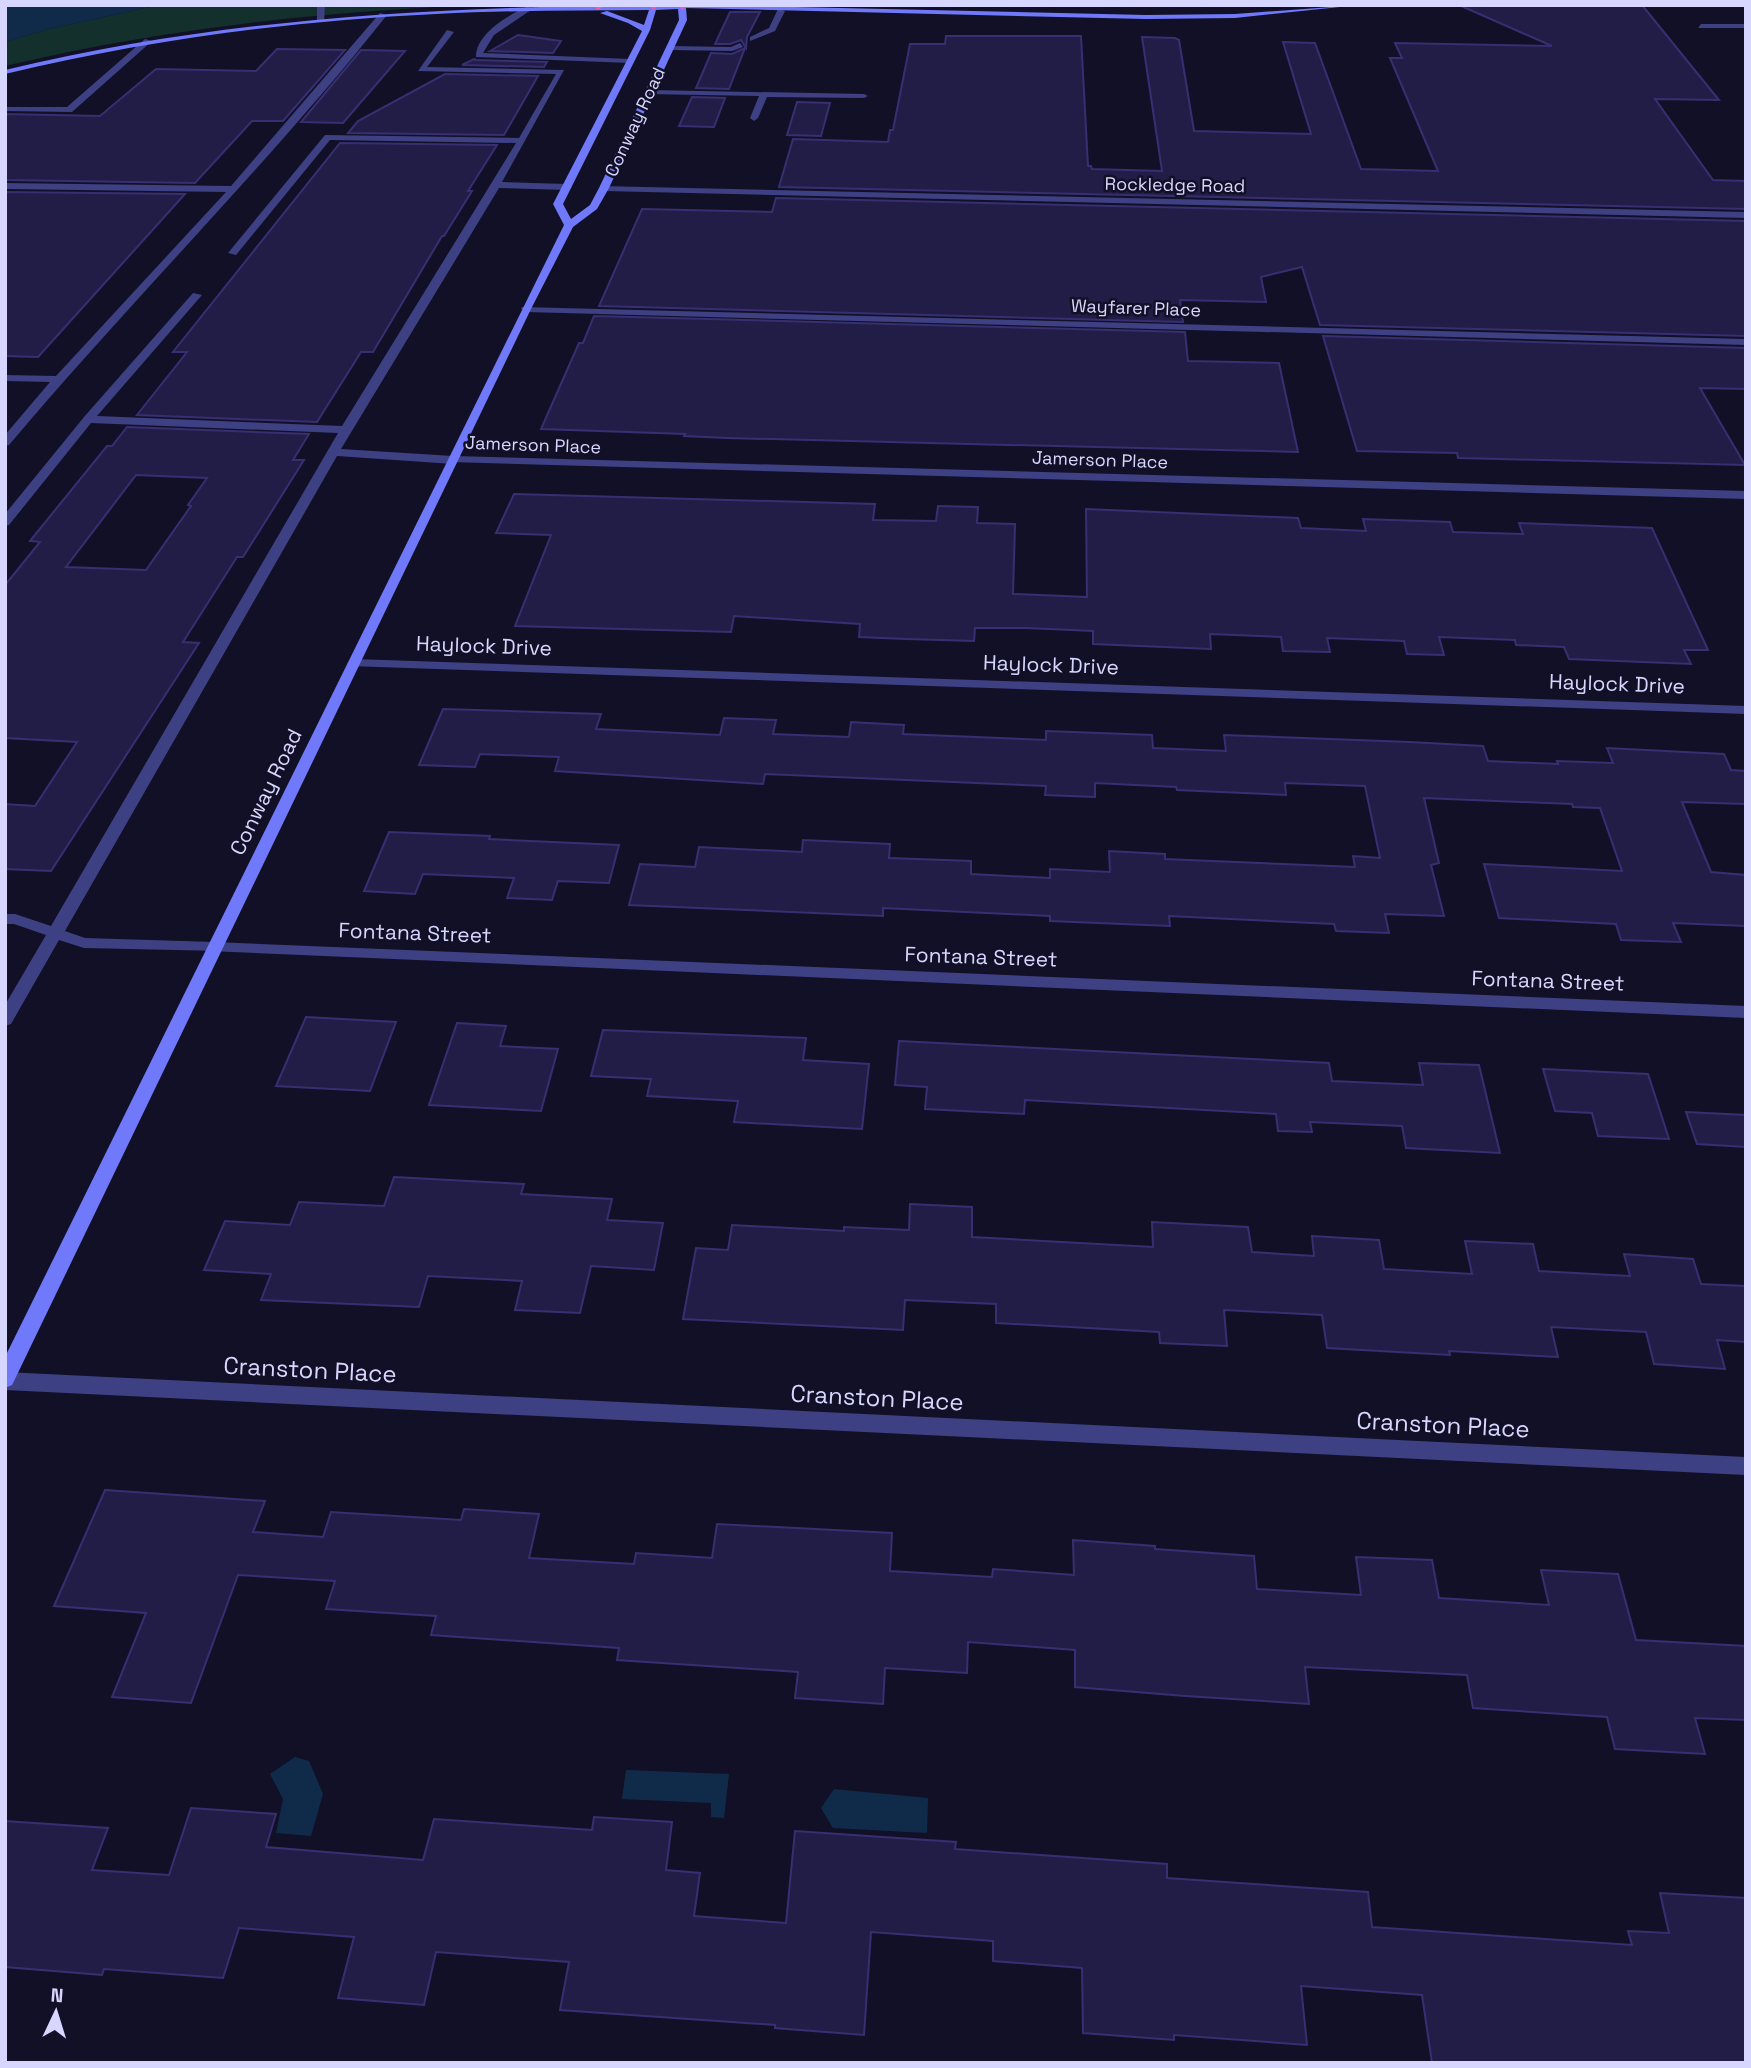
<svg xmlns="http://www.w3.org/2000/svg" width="1751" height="2068" font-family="'Space Grotesk',sans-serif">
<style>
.green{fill:#13302c}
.water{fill:#102b4a}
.building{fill:#221d46;stroke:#372f72;stroke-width:2;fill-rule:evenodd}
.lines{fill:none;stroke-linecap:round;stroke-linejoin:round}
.service{fill:#3d4083;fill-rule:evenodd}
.minor{fill:#3d4083;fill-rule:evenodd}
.secondary{fill:#7079fa;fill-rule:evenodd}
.motorway{fill:#fa55b2;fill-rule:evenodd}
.labels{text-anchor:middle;stroke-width:5;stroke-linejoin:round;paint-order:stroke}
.far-street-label{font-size:18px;fill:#d7d6fe;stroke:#121026}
.street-label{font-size:21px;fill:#d7d6fe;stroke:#121026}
.near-street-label{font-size:24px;fill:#d7d6fe;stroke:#121026}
</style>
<rect width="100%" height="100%" fill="#121026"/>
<path class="green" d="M159,5H475C317,12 160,29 5,66V42L49,29Z"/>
<g class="water">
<polygon points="5,5 159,5 49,29 5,42"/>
<polygon points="295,1757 309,1761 323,1794 311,1836 276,1833 283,1799 270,1774"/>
<polygon points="626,1770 729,1774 724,1818 711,1817 711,1803 622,1799"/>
<polygon points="834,1789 928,1798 927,1833 833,1828 821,1808"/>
</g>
<g class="building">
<polygon points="1459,5 1642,5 1719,100 1655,99 1713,180 1746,181 1746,209 779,187 793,139 888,142 890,130 893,130 910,44 945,44 946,36 1081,36 1088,166 1091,166 1092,169 1162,171 1142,37 1175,38 1179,40 1194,131 1311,134 1283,42 1315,43 1361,169 1438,171 1390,58 1402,58 1395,43 1552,46"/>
<polygon points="730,12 760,12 747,37 746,48 741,40 730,44 715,44"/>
<polygon points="518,35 561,41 553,53 490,51"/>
<polygon points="745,48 729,89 696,88 711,53 732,54"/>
<polygon points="277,49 345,50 283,121 252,121 195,183 5,180 5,114 100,116 156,69 256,71"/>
<polygon points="361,50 405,51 343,123 301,122"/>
<polygon points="474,59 476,60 547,62 544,67 462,65"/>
<polygon points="445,74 538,76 504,135 348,133 358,121"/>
<polygon points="692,97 725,98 714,127 679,126"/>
<polygon points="797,102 830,103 821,136 787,135"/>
<polygon points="340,143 497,145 468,191 472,191 444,236 442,236 373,352 361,352 317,422 137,415 187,352 173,352"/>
<polygon points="5,192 185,194 38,357 5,356"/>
<polygon points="776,198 1746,221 1746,336 1320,325 1302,267 1261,277 1266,302 1180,300 1183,322 599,306 642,209 772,212"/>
<polygon points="594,316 1185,332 1188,361 1279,363 1298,452 727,438 684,436 685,434 541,429 579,343 583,343"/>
<polygon points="1323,336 1746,348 1746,389 1700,388 1745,465 1500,459 1458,458 1457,453 1357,451"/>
<path d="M127,427L309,434L293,460H304L243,557H237L183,642L199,643L51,871L5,869V804L35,806L77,742L5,738V585L40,542L30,541L107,446H112ZM136,475L207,478L188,505L191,506L146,570L66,567Z"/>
<polygon points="514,494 875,504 873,520 936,521 938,506 978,507 977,523 1015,524 1013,594 1087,597 1086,509 1298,518 1301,528 1366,531 1363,519 1450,522 1453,532 1523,534 1519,523 1652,528 1708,650 1684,650 1691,664 1569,659 1564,647 1516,645 1515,640 1439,637 1444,655 1407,654 1404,641 1327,638 1330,652 1283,651 1281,637 1210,634 1211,649 1093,644 1093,631 1026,628 975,628 974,641 906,639 859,637 860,624 734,616 731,632 515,626 551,535 496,533"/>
<polygon points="443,709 601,714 596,729 720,735 724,718 776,720 773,734 849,737 851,722 904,725 903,734 1046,740 1046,731 1152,735 1153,748 1226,751 1224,735 1410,742 1483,746 1488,761 1558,764 1557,761 1613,763 1607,748 1724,754 1731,770 1746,771 1746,804 1682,802 1711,872 1746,875 1746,926 1673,923 1681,942 1621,940 1616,924 1499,918 1484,864 1622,871 1600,808 1573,807 1572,804 1424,798 1439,863 1431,865 1444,916 1385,914 1389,933 1336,931 1334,924 1169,916 1170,926 1050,921 1050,916 883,908 883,916 629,905 640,864 695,867 699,847 802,852 803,840 890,844 889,858 971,861 971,874 1050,878 1050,869 1110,872 1109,851 1165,854 1165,859 1355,867 1353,856 1380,858 1365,786 1285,783 1286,795 1177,790 1176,787 1095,783 1095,797 1045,795 1046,786 765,774 763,784 555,771 559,757 480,754 475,767 419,765"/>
<polygon points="389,832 490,836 489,839 619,845 609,883 558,881 552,900 507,898 514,878 423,874 415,894 364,891"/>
<polygon points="306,1017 396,1022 370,1091 276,1086"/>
<polygon points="457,1023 506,1026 500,1046 558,1049 541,1111 429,1105"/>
<polygon points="603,1030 806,1038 803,1060 869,1064 862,1129 734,1122 738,1101 647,1096 651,1079 591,1076"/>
<polygon points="899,1041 1329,1063 1332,1081 1423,1085 1419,1063 1479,1065 1500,1153 1406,1148 1402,1126 1310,1122 1312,1132 1278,1131 1276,1114 1025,1100 1024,1114 925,1109 927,1087 895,1085"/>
<polygon points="1543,1069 1648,1074 1669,1139 1598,1136 1592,1113 1555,1111"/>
<polygon points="1686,1112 1746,1115 1746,1147 1697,1144"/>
<polygon points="394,1177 524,1184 521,1194 612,1199 607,1220 663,1223 654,1270 591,1266 580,1313 515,1310 522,1281 428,1276 419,1307 261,1300 271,1274 204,1270 225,1221 290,1225 299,1202 384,1206"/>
<polygon points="910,1204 972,1207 972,1237 1153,1247 1152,1222 1248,1227 1252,1252 1314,1256 1312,1236 1379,1240 1384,1269 1472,1274 1465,1241 1533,1244 1539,1271 1630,1276 1624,1254 1693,1259 1701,1284 1746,1286 1746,1342 1717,1340 1725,1369 1654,1364 1646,1332 1551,1327 1558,1357 1449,1351 1450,1355 1327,1348 1322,1315 1224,1310 1227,1346 1160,1343 1159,1332 996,1323 996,1304 905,1300 903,1330 683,1319 696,1248 728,1250 732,1225 844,1231 844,1227 909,1230"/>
<polygon points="105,1490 265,1501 253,1532 323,1537 331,1512 461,1520 464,1509 539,1514 529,1558 634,1564 636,1553 712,1558 717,1524 892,1533 890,1571 992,1577 993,1569 1074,1575 1073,1540 1155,1546 1155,1549 1254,1556 1257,1589 1361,1595 1356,1557 1432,1560 1439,1598 1549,1605 1541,1570 1618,1574 1636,1640 1746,1646 1746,1720 1695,1718 1705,1754 1615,1749 1607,1717 1473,1708 1467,1675 1305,1667 1309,1704 1185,1696 1075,1687 1075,1650 968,1642 967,1673 885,1668 883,1704 795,1698 798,1672 617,1660 619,1648 431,1635 436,1616 326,1609 335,1581 238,1575 191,1703 112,1697 146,1613 54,1606"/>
<polygon points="191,1808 276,1814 266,1847 423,1860 434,1819 592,1830 594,1817 672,1822 666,1870 700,1873 694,1916 786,1923 795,1831 956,1842 955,1849 1167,1864 1167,1878 1368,1892 1372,1927 1632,1945 1628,1931 1669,1933 1660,1893 1746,1898 1746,2063 1432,2063 1422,1995 1301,1986 1307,2045 1174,2035 1174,2040 1083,2033 1082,1968 993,1961 993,1941 871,1932 864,2035 775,2028 775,2025 560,2010 569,1962 436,1952 424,2005 338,1998 354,1937 239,1928 223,1978 104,1969 102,1975 5,1967 5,1821 108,1828 92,1870 169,1875"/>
</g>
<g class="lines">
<g class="service">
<polygon points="317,5 325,5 324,22 317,20"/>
<path d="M528,6L531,10L494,35L483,53L630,59L634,61L630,63L476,57C476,33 509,15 528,6Z"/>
<polygon points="778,9 785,11 775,31 750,41 750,37 769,28"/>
<path d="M380,13L387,15C268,165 132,299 9,445L5,446V435L50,382L5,381V375L56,376L226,192L5,189V183L231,186Z"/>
<polygon points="447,30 454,32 427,67 564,70 502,182 567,184 572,187 567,190 499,188 341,449 453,456 459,460 453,464 337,456 65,931 85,938 215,942 223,947 221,951 84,948 59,940 11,1024 5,1026 5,1005 46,935 14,924 5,924 5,914 15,914 51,926 338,433 91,423 9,525 5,526 5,514 84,417 193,293 202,295 97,416 342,426 516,143 330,140 236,255 228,253 325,135 519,138 556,74 418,71"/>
<polygon points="145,39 152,41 72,112 5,111 5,107 67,107"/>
<polygon points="740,43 743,47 732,51 670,50 666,48 670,46 731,47"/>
<polygon points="649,90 864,94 868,96 864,98 767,97 758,118 754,121 750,118 759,96 646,94"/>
</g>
<g class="minor">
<polygon points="1701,24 1746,24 1746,28 1698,28"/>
<polygon points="601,186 1746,212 1746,218 604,191 601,190"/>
<polygon points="522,307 1746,339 1746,345 526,312 521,309"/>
<polygon points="453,456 1746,491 1746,499 449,462 449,458"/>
<polygon points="354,659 1746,706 1746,714 349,666 347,663"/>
<polygon points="215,942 1746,1006 1746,1018 209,951 207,947"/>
<polygon points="5,1372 1746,1457 1746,1475 5,1390"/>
</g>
<path class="secondary" d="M707,5L1146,15L1235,14L1359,5L1235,18L1146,19L686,8L687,20L609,188L597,209L573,227L531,309L15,1379L12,1385L5,1388V1357L564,225L553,204L642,31L628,23L600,13L607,11L644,25L649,10C578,11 507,10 436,14C290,21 147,40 5,74V70C239,14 469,5 707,5ZM678,9L679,20L599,188L590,205L571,219L563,204L650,30L656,10Z"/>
<g class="motorway">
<polygon points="594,5 607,5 597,10"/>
<polygon points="649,5 657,5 657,7 653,10"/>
<polygon points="678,5 686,5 686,7 682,10"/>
</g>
</g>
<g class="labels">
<g class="far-street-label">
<text transform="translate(635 122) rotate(-65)" y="6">Conway Road</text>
<text transform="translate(1175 185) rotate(1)" y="6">Rockledge Road</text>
<text transform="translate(1136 308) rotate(2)" y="6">Wayfarer Place</text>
<text transform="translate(533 445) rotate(2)" y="6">Jamerson Place</text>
<text transform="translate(1100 460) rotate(2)" y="6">Jamerson Place</text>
</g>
<g class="street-label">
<text transform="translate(484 646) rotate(2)" y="7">Haylock Drive</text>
<text transform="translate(1051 665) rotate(2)" y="7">Haylock Drive</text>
<text transform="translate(1617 684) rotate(2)" y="7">Haylock Drive</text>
<text transform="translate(266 792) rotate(-64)" y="7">Conway Road</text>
<text transform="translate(415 933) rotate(2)" y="7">Fontana Street</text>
<text transform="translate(981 957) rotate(2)" y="7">Fontana Street</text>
<text transform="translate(1548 981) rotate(2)" y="7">Fontana Street</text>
</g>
<g class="near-street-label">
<text transform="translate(310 1370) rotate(3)" y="8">Cranston Place</text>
<text transform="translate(877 1398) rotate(3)" y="8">Cranston Place</text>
<text transform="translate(1443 1425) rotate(3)" y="8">Cranston Place</text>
</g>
</g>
<rect width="1751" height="2068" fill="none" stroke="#d7d6fe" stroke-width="14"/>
<g transform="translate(56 2012) rotate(4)" stroke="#121026" stroke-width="5" paint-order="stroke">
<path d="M0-5L12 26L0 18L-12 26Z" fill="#d7d6fe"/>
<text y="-10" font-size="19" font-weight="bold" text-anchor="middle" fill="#d7d6fe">N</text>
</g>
</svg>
